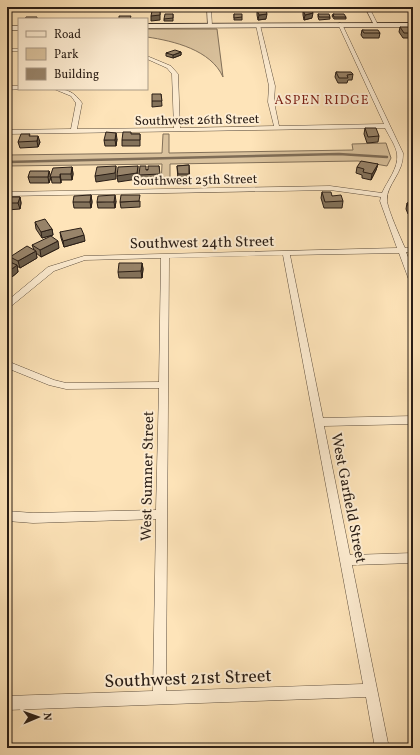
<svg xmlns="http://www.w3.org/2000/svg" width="420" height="755" font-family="Vollkorn,serif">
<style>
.green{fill:#dac29d;stroke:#827059}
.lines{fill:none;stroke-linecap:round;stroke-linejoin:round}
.stream{stroke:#7e6c56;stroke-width:2.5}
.street-casing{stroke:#5e4f3e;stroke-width:1}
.secondary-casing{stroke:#291d15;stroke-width:1}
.street{fill:#feedd2;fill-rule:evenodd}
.secondary{fill:#feedd2;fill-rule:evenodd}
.wall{fill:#83725b;stroke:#291d15}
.shaded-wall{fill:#6a5c4a;stroke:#291d15}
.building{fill:#98846a;stroke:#291d15}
.labels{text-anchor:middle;stroke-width:4;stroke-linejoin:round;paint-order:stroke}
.far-neighbourhood-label{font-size:13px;letter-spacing:1px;fill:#7a1f14;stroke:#feedd2}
.far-street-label{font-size:13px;fill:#291d15;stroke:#feedd2}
.street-label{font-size:15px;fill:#291d15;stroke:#feedd2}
.near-street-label{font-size:18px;fill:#291d15;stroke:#feedd2}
</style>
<rect width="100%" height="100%" fill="#fee4b9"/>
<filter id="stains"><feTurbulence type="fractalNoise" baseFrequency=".005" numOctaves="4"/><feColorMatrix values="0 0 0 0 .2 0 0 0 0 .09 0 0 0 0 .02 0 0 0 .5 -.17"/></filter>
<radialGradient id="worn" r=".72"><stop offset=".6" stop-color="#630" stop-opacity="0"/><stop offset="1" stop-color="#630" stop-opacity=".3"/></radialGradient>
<g class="green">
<path d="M147,29H217L223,77C211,50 174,41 147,37Z"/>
<polygon points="163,134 169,134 169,153 353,150 352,144 386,143 391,158 387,166 358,161 170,164 170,185 161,185 162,164 7,166 7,155 162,153"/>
</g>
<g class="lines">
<polyline class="stream" points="7,162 339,154 387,157"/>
<defs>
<g id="street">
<polygon points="207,7 211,7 212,26 210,27 208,26"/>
<polygon points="365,7 369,7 378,25 374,25"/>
<path d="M340,23L342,24L403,153C404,173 386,185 387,200C387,208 401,239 405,248H413V252H406L413,270V282L409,280L399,253L290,255L323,418L413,416V424L324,426L350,555L413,553V563L352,565L389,748H375L366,697L7,710V696L153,691L156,519L33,523L7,521V511L33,513L156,510L159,388L66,389L49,385L7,368V361L54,380L66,383L159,382L161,258L85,260L54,271L10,307L7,308V301L48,267L84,256L397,248L380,201L381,197L330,190L7,196V192L330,186L382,193C387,181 399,168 397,154C396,146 389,136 385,128L7,134V130L71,129L76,103L71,96L54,89C68,89 74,92 82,103L77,129L174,128L172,74L167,68L147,59V56L171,66L178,74L180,128L274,126L268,102L269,86L256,25L258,24L260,25L275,86L274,102L279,126L384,124L338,24ZM283,255L363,684L166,691L169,258Z"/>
<rect x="7" y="49" width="12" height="2"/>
<polygon points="7,86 19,86 19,89 21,89 7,90"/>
</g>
<g id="secondary">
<polygon points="413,23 413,27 147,28 147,24"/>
<rect x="7" y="26" width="12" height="4"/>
</g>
</defs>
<use href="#street" class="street-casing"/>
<use href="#secondary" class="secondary-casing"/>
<use href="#street" class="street"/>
<use href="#secondary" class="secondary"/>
</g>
<g class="wall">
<polygon points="257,10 266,19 258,20 257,15"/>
<polygon points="303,10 312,18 304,20 303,15"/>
<polygon points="173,14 173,21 164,21 164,19"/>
<polygon points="234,14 242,17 242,20 234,20"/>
<polygon points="318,14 330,17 330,19 319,20 318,17"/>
<polygon points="333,14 346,17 346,19 334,19 332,16"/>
<polygon points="400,27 412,33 411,38 403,38 399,32"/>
<polygon points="362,30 380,33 379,38 363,38 361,35"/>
<polygon points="181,52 181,55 173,58 166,56 166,53"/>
<polygon points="336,72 353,74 352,80 348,80 347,83 338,83 335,77"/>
<polygon points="161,94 162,106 152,107 152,101"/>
<polygon points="365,128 379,136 378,142 367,143 364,134"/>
<polygon points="131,134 140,134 140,146 122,146 122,140"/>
<polygon points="30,136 40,142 38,147 20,148 18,142"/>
<polygon points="117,139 116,146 105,146 104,140"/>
<polygon points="378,164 376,170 371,180 362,178 362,175 356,173 357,167"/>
<polygon points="189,165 190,181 178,180 177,166"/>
<polygon points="159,166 160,180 140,181 139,175 146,170"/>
<polygon points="72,167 73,174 72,180 61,180 61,183 52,183 51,177 49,183 30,183 28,177 49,171 50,177"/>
<polygon points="413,174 413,185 410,184 411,178"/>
<polygon points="322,192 332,196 343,201 342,208 324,208 321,198"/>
<polygon points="91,195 92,202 91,208 74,208 73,202"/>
<polygon points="7,197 20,197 21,203 20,209 7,210"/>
<polygon points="413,199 413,214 408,214 406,209 407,203 412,202"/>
<polygon points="116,201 115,208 98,208 97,202"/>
<polygon points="140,201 140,207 121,208 120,202"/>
<polygon points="35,222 52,229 53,235 42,238 36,229"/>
<polygon points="60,232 85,241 64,247 61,238"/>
<polygon points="32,245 59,248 41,257 36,253 37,258 20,268 17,266 18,272 7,281 7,261 12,263 10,257 34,250"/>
<polygon points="142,263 143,269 142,278 119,278 118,272"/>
</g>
<g class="shaded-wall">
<polygon points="160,11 160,20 151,21 151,16"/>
<polygon points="313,13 312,18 304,20 305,15"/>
<polygon points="267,14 266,19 258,20 259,15"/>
<polygon points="181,52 181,55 173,58 173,55"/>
<polygon points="116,133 117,139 116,146 115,140"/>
<polygon points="38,136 40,142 38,147 37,141"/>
<polygon points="378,164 376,170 371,180 372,174"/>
<polygon points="116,166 116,179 96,182 95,176"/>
<polygon points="138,166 138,179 118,182 117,176"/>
<polygon points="72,167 73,174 72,180 71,174"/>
<polygon points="49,171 51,177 49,183 48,177"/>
<polygon points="60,174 61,180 61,183 60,177"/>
<polygon points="91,195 92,202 91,208 90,202"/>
<polygon points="115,195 116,201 115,208 114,202"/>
<polygon points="20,197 21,203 20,209 18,203"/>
<polygon points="52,229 53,235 42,238 41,232"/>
<polygon points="84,235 85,241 64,247 63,241"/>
<polygon points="58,241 59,248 41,257 40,250"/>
<polygon points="36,251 37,258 20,268 18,261"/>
<polygon points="142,263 143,269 142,278 141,271"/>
<polygon points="17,265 18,272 7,281 7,273"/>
</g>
<g class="building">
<polygon points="257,10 266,10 267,14 259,15"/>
<polygon points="303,10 312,10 313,13 305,15"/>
<polygon points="152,11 160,11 160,15 151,16"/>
<polygon points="165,14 173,14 173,18 164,19"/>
<polygon points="234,14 242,14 242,17 234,18"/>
<polygon points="318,14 329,14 330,17 319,17"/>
<polygon points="333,14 344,14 346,17 334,17"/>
<polygon points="119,16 131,16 130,19 119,19"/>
<polygon points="26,17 37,17 37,19 25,19"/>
<polygon points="400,27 408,27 412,33 404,33"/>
<polygon points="362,30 378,30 380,33 364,33"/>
<polygon points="175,50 181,52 173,55 166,53"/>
<polygon points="336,72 351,72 353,74 347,75 348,78 339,78"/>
<polygon points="152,94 161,94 162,101 152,101"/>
<polygon points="365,128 376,128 379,136 368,137"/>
<polygon points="106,132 116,133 115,140 104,140"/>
<polygon points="123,132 131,132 131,134 140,134 140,140 122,140"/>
<polygon points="21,134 30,134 29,136 38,136 37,141 18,142"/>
<polygon points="361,161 378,164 372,174 363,172 364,169 357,167"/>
<polygon points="189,165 189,174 178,174 177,166"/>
<polygon points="116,166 115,173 95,176 97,167"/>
<polygon points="138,166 137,173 117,176 118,167"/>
<polygon points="140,166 146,166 146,170 148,170 148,166 159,166 160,174 139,175"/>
<polygon points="72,167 71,174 60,174 60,177 50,177 53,168"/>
<polygon points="30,171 49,171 48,177 28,177"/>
<polygon points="322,192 331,192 332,196 341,195 343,201 325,202"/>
<polygon points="91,195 90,202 73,202 74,196"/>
<polygon points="115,195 114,202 97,202 98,196"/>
<polygon points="121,195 140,195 139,201 120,202"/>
<polygon points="7,197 20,197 18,203 7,203"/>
<polygon points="413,202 413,208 409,208 407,203"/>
<polygon points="45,219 52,229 41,232 35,222"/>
<polygon points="81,228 84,235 63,241 60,232"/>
<polygon points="51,236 58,241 40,250 32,245"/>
<polygon points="27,246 36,251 18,261 10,257"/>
<polygon points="7,261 17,265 7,273"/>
<polygon points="119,263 142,263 141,271 118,272"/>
</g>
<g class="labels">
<g class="far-neighbourhood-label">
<text x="322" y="104">ASPEN RIDGE</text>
</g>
<g class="far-street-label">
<text transform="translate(197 119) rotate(-1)" y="5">Southwest 26th Street</text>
<text transform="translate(195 179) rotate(-1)" y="5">Southwest 25th Street</text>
</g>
<g class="street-label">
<text transform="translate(202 242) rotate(-1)" y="5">Southwest 24th Street</text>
<text transform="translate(147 476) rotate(-89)" y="5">West Sumner Street</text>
<text transform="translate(349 498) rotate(79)" y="5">West Garfield Street</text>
</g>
<g class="near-street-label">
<text transform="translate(188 678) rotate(-2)" y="6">Southwest 21st Street</text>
</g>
</g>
<rect width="420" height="755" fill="none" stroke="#fee4b9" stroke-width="24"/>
<rect x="8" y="8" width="404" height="739" fill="none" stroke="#291d15" stroke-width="2"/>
<rect x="12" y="12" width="396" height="731" fill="none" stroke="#291d15"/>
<rect x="18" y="18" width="130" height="72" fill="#feedd2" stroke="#a99a86"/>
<rect x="26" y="31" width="20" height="6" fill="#feedd2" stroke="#a99a86"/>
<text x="54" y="38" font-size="12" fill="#291d15">Road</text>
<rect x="26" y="48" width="20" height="12" fill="#dac29d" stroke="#a99a86"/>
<text x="54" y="58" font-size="12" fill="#291d15">Park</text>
<rect x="26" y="68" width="20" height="12" fill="#98846a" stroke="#a99a86"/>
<text x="54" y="78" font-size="12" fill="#291d15">Building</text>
<g transform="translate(38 717) rotate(88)" stroke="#feedd2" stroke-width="3" paint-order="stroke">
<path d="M0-3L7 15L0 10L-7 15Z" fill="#291d15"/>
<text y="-6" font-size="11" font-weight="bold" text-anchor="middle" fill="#291d15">N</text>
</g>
<rect width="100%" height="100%" filter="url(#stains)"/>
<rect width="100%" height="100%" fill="url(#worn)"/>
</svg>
